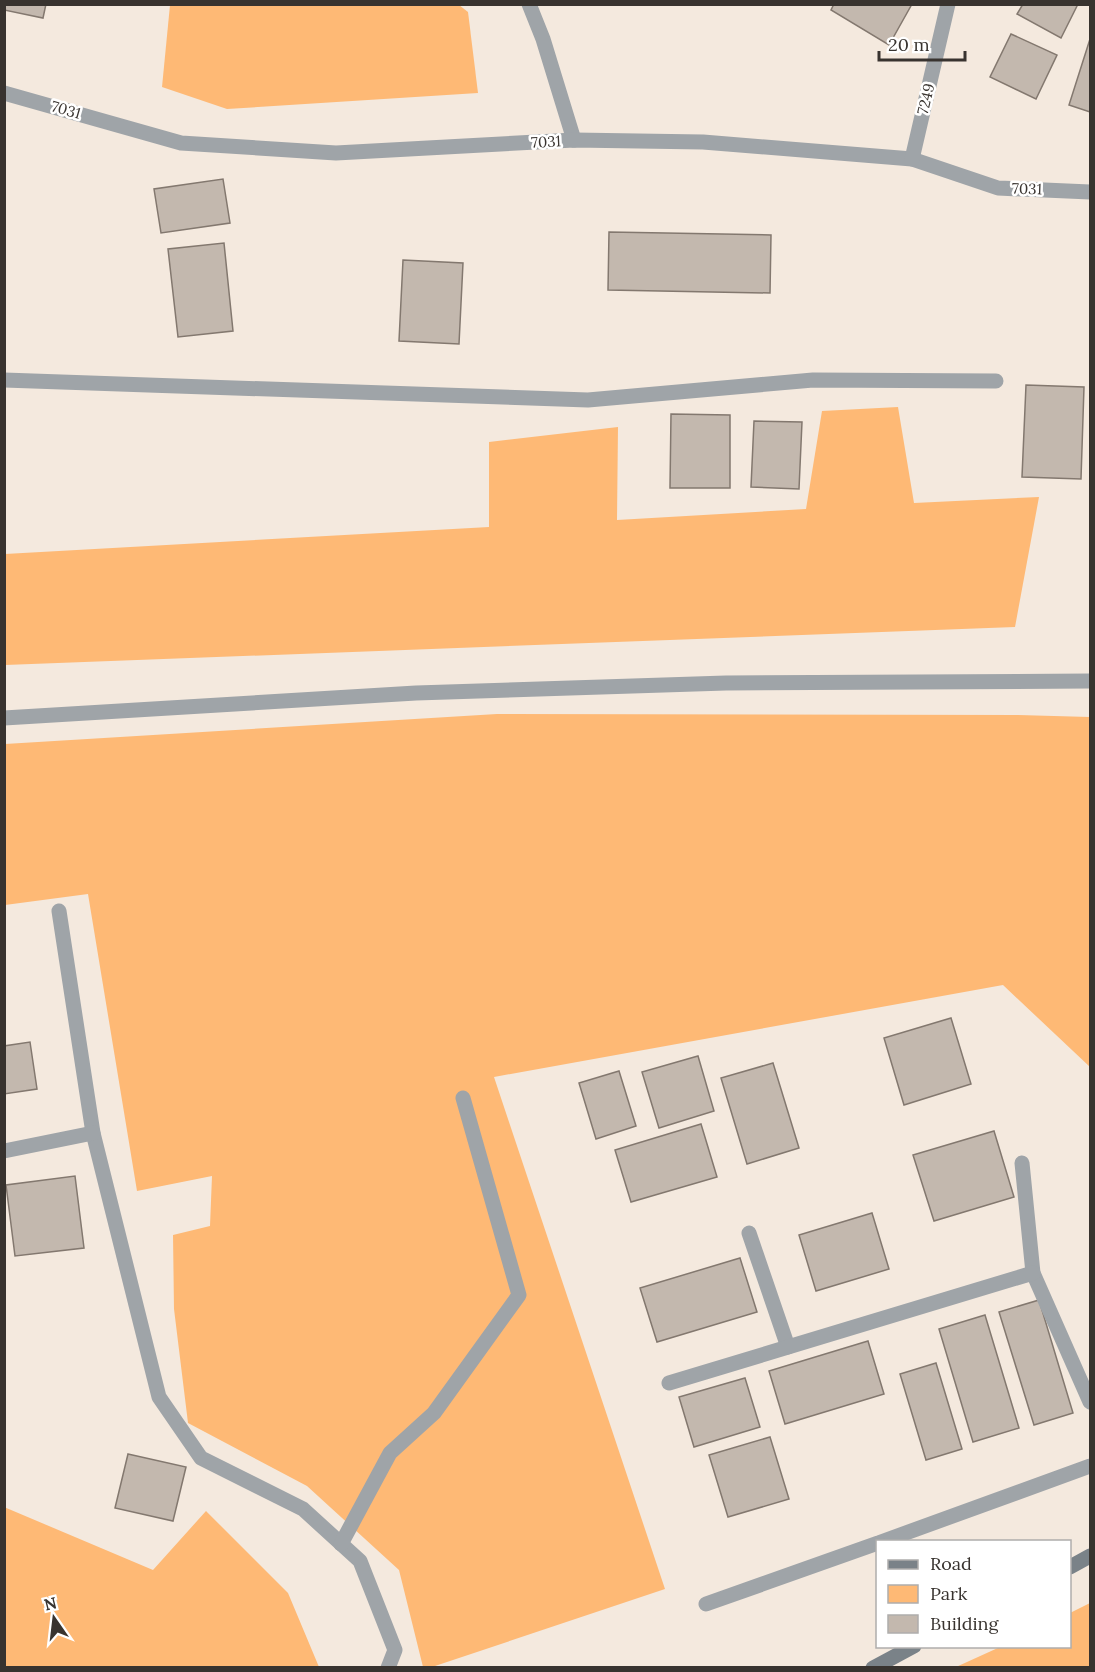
<svg xmlns="http://www.w3.org/2000/svg" width="1095" height="1672" font-family="Lora,serif">
<style>
.green{fill:#feb975}
.building{fill:#c3b8ae;stroke:#83786f;stroke-width:1.5}
.lines{fill:none;stroke-linecap:round;stroke-linejoin:round}
.lane{stroke:#9fa4a8;stroke-width:15}
.street{stroke:#9fa4a8;stroke-width:15}
.secondary{stroke:#7a8288;stroke-width:15}
.labels{text-anchor:middle;stroke-width:5;stroke-linejoin:round;paint-order:stroke}
.street-label{font-size:15px;fill:#38332f;stroke:#fff}
</style>
<rect width="100%" height="100%" fill="#f4e9de"/>
<g class="green">
<polygon points="459,5 468,12 478,93 227,109 162,87 170,5"/>
<polygon points="898,407 914,503 1039,497 1015,627 5,665 5,554 489,527 489,442 618,427 617,520 806,509 822,411"/>
<polygon points="497,714 1018,715 1090,717 1090,1067 1003,985 494,1077 665,1589 432,1667 423,1667 399,1570 307,1486 188,1423 174,1309 173,1235 210,1226 212,1176 137,1191 88,894 5,905 5,744"/>
<polygon points="4,1507 153,1570 206,1511 288,1593 319,1667 5,1667"/>
<polygon points="1090,1603 1090,1667 956,1667 1000,1647 1070,1646 1070,1613"/>
</g>
<g class="building">
<polygon points="4,4 46,4 43,18 4,10"/>
<polygon points="834,4 912,4 889,45 831,10"/>
<polygon points="1023,4 1078,4 1061,38 1017,14"/>
<polygon points="1011,34 1057,55 1036,99 990,77"/>
<polygon points="1090,39 1090,112 1069,105"/>
<polygon points="223,179 230,223 161,233 154,189"/>
<polygon points="609,232 771,235 770,293 608,290"/>
<polygon points="224,243 233,331 178,337 168,249"/>
<polygon points="403,260 463,263 459,344 399,341"/>
<polygon points="1026,385 1084,387 1081,479 1022,477"/>
<polygon points="671,414 730,415 730,488 670,488"/>
<polygon points="754,421 802,422 799,489 751,487"/>
<polygon points="951,1018 971,1084 904,1105 884,1038"/>
<polygon points="30,1042 37,1089 4,1094 4,1046"/>
<polygon points="698,1056 714,1111 659,1128 642,1072"/>
<polygon points="773,1063 799,1148 747,1164 721,1078"/>
<polygon points="619,1071 636,1126 596,1139 579,1083"/>
<polygon points="701,1124 717,1177 631,1202 615,1150"/>
<polygon points="994,1131 1014,1197 934,1221 913,1155"/>
<polygon points="75,1176 84,1248 15,1256 6,1185"/>
<polygon points="872,1213 889,1269 816,1291 799,1235"/>
<polygon points="740,1258 757,1312 657,1342 640,1288"/>
<polygon points="1039,1300 1073,1413 1034,1425 999,1312"/>
<polygon points="985,1315 1019,1428 973,1442 939,1329"/>
<polygon points="868,1341 884,1394 785,1424 769,1371"/>
<polygon points="936,1363 962,1449 926,1460 900,1374"/>
<polygon points="745,1378 760,1427 694,1447 679,1397"/>
<polygon points="770,1437 789,1499 728,1517 709,1455"/>
<polygon points="128,1454 186,1467 173,1521 115,1508"/>
</g>
<g class="lines">
<g class="lane">
<polyline points="881,1542 1090,1466"/>
<polyline points="706,1604 878,1543"/>
</g>
<g class="street">
<polyline points="529,4 543,39 574,140"/>
<polyline points="4,93 181,143 336,153 574,140 703,142 912,159 998,188 1090,192"/>
<polyline points="912,159 948,4"/>
<polyline points="4,380 588,400 813,380 996,381"/>
<polyline points="4,718 416,693 726,683 1090,681"/>
<polyline points="59,911 93,1133 159,1397 201,1458 303,1509 360,1561 395,1650 388,1668"/>
<polyline points="4,1151 93,1133"/>
<polyline points="1022,1163 1033,1273 1090,1402"/>
<polyline points="749,1233 788,1347"/>
<polyline points="669,1383 1033,1273"/>
<polyline points="341,1544 390,1453 434,1413 519,1295 463,1098"/>
</g>
<g class="secondary">
<polyline points="1070,1567 1090,1556"/>
<polyline points="873,1668 914,1646"/>
</g>
</g>
<g class="labels">
<g class="street-label">
<text transform="translate(926 99) rotate(-77)" y="5">7249</text>
<text transform="translate(66 110) rotate(16)" y="5">7031</text>
<text transform="translate(546 142) rotate(-3)" y="5">7031</text>
<text transform="translate(1027 189) rotate(2)" y="5">7031</text>
</g>
</g>
<rect width="1095" height="1672" fill="none" stroke="#38332f" stroke-width="12"/>
<rect x="876" y="1540" width="195" height="108" fill="#ffffff" stroke="#afadac" stroke-width="1.5"/>
<rect x="888" y="1560" width="30" height="9" fill="#7a8288" stroke="#afadac" stroke-width="1.5"/>
<text x="930" y="1570" font-size="18" fill="#38332f">Road</text>
<rect x="888" y="1585" width="30" height="18" fill="#feb975" stroke="#afadac" stroke-width="1.5"/>
<text x="930" y="1600" font-size="18" fill="#38332f">Park</text>
<rect x="888" y="1615" width="30" height="18" fill="#c3b8ae" stroke="#afadac" stroke-width="1.5"/>
<text x="930" y="1630" font-size="18" fill="#38332f">Building</text>
<g transform="translate(54 1618) rotate(346)" stroke="#ffffff" stroke-width="4.5" paint-order="stroke">
<path d="M0-4.5L10 22L0 15L-10 22Z" fill="#38332f"/>
<text y="-9" font-size="16" font-weight="bold" text-anchor="middle" fill="#38332f">N</text>
</g>
<path d="M879 51v9h86v-9" fill="none" stroke="#38332f" stroke-width="3"/>
<text x="888" y="51" font-size="18" fill="#38332f" stroke="#ffffff" stroke-width="4.5" paint-order="stroke">20 m</text>
</svg>
